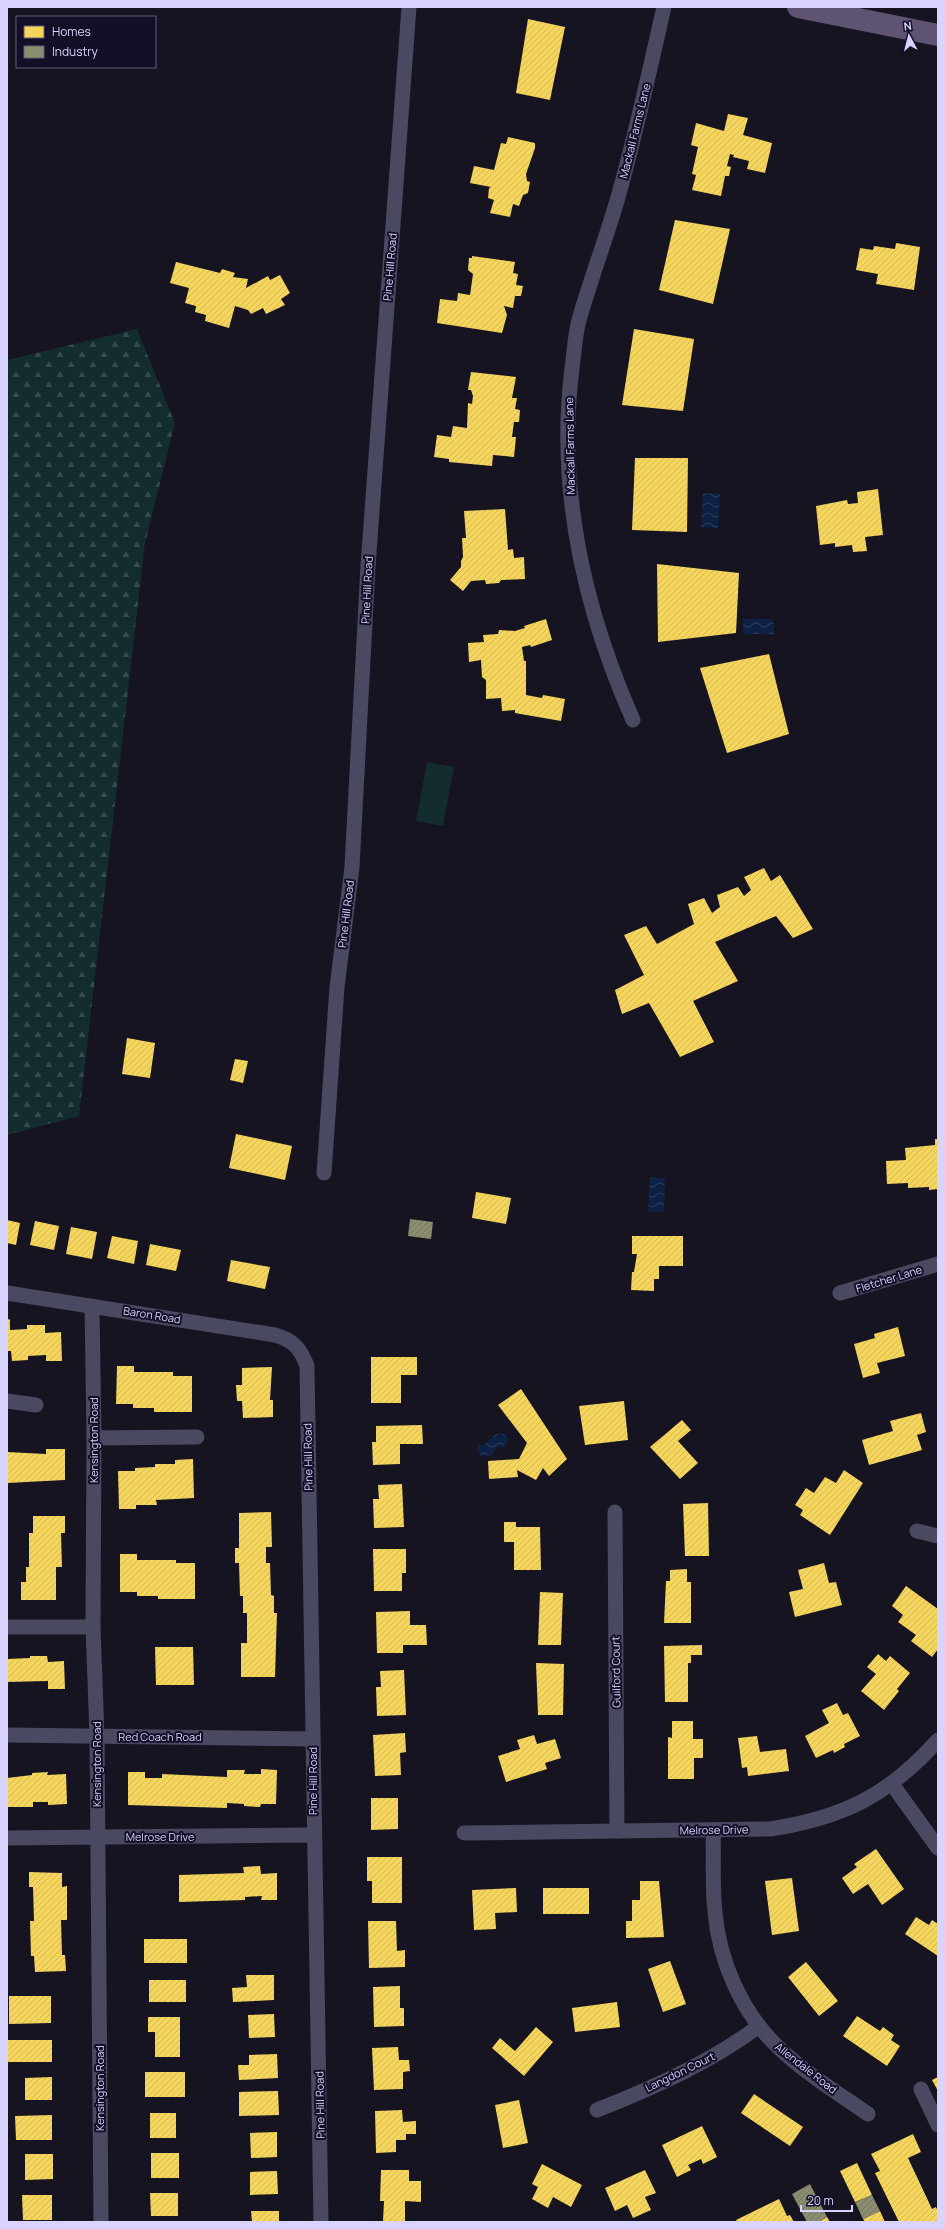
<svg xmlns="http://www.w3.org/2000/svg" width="945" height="2229" font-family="Manrope,sans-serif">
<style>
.forest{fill:url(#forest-firs)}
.green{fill:#132c2d}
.water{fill:url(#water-waves)}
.homes{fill:url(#homes-hatch)}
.industry{fill:url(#industry-hatch)}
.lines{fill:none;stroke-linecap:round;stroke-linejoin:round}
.minor{stroke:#4a4962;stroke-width:15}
.primary{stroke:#5e5373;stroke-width:22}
.labels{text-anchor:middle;stroke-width:4;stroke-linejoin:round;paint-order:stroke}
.street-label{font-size:11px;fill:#d9d4ff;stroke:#130f26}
</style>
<defs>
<pattern id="forest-firs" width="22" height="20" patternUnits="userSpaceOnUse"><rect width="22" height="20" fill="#132c2d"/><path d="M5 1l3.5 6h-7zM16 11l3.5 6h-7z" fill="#354a4c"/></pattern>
<pattern id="water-waves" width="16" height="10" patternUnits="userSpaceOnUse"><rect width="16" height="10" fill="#0d2144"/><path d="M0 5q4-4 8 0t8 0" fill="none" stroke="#304060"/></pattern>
<pattern id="homes-hatch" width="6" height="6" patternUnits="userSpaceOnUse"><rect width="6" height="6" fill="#f6d55c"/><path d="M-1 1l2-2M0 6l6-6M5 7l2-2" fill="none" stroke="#d2b759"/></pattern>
<pattern id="industry-hatch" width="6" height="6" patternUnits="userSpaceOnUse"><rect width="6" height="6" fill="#8c8c6e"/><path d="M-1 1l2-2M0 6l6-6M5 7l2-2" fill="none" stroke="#767564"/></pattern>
</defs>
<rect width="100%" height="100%" fill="#161421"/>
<polygon class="forest" points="137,329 175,423 145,543 79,1116 7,1135 7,360"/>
<polygon class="green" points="427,762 454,767 443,826 416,821"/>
<g class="water">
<polygon points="703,493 720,494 718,528 701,527"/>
<polygon points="743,619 773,619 774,634 743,634"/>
<polygon points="650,1177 665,1178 664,1212 648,1212"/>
<polygon points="496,1434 504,1434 508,1439 504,1447 497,1447 492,1455 481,1456 477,1449 479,1445 483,1446"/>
</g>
<g class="homes">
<polygon points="528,19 565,27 550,100 516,93"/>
<polygon points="728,114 748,118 743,135 772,143 765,173 747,169 749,161 733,157 734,155 730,154 727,166 731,167 729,176 725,176 721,196 692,190 696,175 692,174 698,147 691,145 696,123 724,131"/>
<polygon points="508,137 535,143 535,148 526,174 527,181 530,182 528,193 523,195 519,206 513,204 510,217 490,213 494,200 488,198 489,188 491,187 470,183 474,166 494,170 501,143 506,144"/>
<polygon points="675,220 730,229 713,304 659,290"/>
<polygon points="896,243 920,247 914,290 876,284 878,274 856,270 860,248 873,250 874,246 895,249"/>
<polygon points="472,256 515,262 513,273 518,274 516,285 523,286 521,296 515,296 513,308 504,306 507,315 502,333 437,323 440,299 457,301 458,293 470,295 473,274 468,270 469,258 472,258"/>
<polygon points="176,262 220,273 222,269 235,273 233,277 248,279 246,288 268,276 270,280 280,275 290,293 281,299 285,305 266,314 263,308 251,314 248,310 235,306 229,328 205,321 206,315 195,312 196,306 185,303 189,288 170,283"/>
<polygon points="634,329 694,339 683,411 622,405"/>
<polygon points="471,372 516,377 512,398 517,398 515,409 520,410 519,422 512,422 514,422 512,437 516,437 514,457 493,455 492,466 449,462 449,459 434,457 437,435 451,437 453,426 467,428 468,403 472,404 473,396 471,390 468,390"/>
<polygon points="635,458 688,458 687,532 632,530"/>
<polygon points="878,489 883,535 865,537 867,551 853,552 852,545 835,547 835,543 820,545 816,506 847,500 848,504 858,503 857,492"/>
<polygon points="505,509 508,550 513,549 514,558 524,557 525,579 501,580 499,583 486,584 485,580 471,581 463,591 450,580 461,567 461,561 463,557 462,538 466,538 464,511"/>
<polygon points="657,564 739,573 736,633 658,642"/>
<polygon points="546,619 552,640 531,647 530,645 522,647 524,661 526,661 526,695 542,698 543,695 565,699 561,721 515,713 515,710 502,711 501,698 486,699 486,680 482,677 481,660 469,662 468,643 484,642 483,635 498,634 499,630 515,631 525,628 524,626"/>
<polygon points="769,654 789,734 727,753 700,668"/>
<polygon points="764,868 771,881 780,875 813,929 793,938 776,916 715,942 738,981 693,1001 714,1042 680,1057 649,1003 622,1014 615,990 644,975 624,935 646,926 657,944 694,924 688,904 704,898 712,913 720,907 717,895 738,887 744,896 751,890 744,877"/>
<polygon points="127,1038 155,1043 150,1078 122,1074"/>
<polygon points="235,1059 248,1061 243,1083 230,1080"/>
<polygon points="236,1134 292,1146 285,1180 229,1168"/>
<polygon points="935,1139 938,1139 938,1189 929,1190 929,1187 908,1188 908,1183 887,1184 886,1161 906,1160 905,1148 935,1145"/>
<polygon points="476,1192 511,1198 506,1224 472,1218"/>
<polygon points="7,1220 20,1223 16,1245 7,1243"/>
<polygon points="35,1221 59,1226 54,1250 30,1245"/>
<polygon points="71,1227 97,1232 92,1259 66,1254"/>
<polygon points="112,1236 138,1241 134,1264 107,1258"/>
<polygon points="632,1236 683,1236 683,1266 659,1266 659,1279 654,1279 654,1291 631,1290 632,1272 634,1272 637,1254 632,1254"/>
<polygon points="150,1244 181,1250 176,1271 146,1265"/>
<polygon points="231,1260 270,1267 265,1289 227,1281"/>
<polygon points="10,1319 10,1330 27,1329 27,1325 45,1325 45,1333 61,1332 62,1361 46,1361 46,1355 28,1356 28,1360 12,1361 11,1351 7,1351 7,1320"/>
<polygon points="898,1327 905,1356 877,1363 880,1373 863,1378 854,1344 875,1338 874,1334"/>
<polygon points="371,1357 417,1357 417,1375 401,1375 401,1403 371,1403"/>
<polygon points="117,1366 134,1366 134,1372 173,1372 173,1376 192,1376 192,1412 154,1412 154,1408 133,1408 133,1404 116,1404"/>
<polygon points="272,1367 270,1400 273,1400 273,1417 243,1418 242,1401 237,1401 236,1385 242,1385 242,1368"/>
<polygon points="521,1389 567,1459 549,1476 543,1468 536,1480 517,1470 518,1477 489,1479 488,1461 519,1459 527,1443 498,1405"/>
<polygon points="624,1401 628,1440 585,1445 579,1406"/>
<polygon points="921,1413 926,1432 917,1435 922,1450 869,1465 862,1440 893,1431 890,1421"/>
<polygon points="682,1420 691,1430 678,1441 698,1463 680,1479 650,1447"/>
<polygon points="422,1425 423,1444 400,1444 400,1464 373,1465 372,1442 376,1442 376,1426"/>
<polygon points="46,1449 65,1449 65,1480 7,1483 7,1452 46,1454"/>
<polygon points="193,1459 194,1498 156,1500 157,1505 136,1505 136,1509 119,1509 118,1471 135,1471 135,1468 155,1467 155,1464 175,1464 175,1460"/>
<polygon points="844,1470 863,1483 830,1535 800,1515 803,1510 795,1505 806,1488 814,1493 825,1477 836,1483"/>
<polygon points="402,1484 404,1527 374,1528 373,1499 379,1499 378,1485"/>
<polygon points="708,1503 709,1556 685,1556 683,1504"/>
<polygon points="271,1512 272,1547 266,1547 266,1563 270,1563 271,1595 274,1596 274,1613 277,1613 275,1677 241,1677 241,1643 247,1643 247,1613 243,1613 243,1596 240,1596 239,1563 235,1563 235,1548 239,1548 239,1513"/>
<polygon points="33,1516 65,1516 65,1533 61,1533 62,1567 56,1567 56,1600 21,1600 21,1582 26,1582 26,1567 29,1567 29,1533 33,1533"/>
<polygon points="504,1522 516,1522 516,1527 540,1527 541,1570 514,1570 514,1542 504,1542"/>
<polygon points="373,1549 406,1549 406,1573 402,1573 402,1591 374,1591"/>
<polygon points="120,1554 137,1554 137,1560 176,1560 176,1563 195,1563 195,1599 158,1599 158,1596 137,1596 137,1592 120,1592"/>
<polygon points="824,1563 829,1583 836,1582 842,1605 795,1617 789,1592 803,1589 798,1570"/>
<polygon points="687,1569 687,1582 691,1582 691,1623 664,1623 666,1581 670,1581 670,1570"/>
<polygon points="906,1586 938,1609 938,1649 932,1657 911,1641 916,1635 898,1622 903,1615 892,1606"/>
<polygon points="540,1592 563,1593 561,1645 538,1645"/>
<polygon points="410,1611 410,1625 426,1625 427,1645 403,1645 403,1653 377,1653 376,1612"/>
<polygon points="702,1645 702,1655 691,1655 691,1663 688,1663 688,1702 665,1702 664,1646"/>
<polygon points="155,1647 193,1647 194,1685 156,1685"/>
<polygon points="878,1654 886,1661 890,1656 910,1673 897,1689 899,1691 884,1710 861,1691 876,1674 867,1667"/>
<polygon points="30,1656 47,1656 48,1662 64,1661 65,1689 48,1689 48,1681 7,1682 7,1659 30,1658"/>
<polygon points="536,1663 564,1664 563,1715 538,1715"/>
<polygon points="404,1670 406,1715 377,1716 376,1687 381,1687 380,1671"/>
<polygon points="837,1703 843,1715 848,1713 860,1736 844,1744 845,1747 834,1753 833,1750 816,1758 805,1736 829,1723 822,1710"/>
<polygon points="672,1721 693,1721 693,1739 703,1739 703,1758 694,1758 694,1779 668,1779 668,1737 672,1738"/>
<polygon points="405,1733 406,1752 400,1753 401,1775 375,1776 373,1735"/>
<polygon points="534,1735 537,1744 555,1739 561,1758 545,1763 547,1769 506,1782 498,1756 520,1749 517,1740"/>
<polygon points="757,1736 760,1752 786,1749 789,1771 748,1776 747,1767 742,1768 738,1738"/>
<polygon points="261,1769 277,1770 276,1804 261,1804 260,1807 244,1806 244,1804 227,1803 227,1808 128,1805 128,1772 145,1772 145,1778 162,1778 162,1774 227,1777 227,1770 245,1770 244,1774 261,1774"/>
<polygon points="48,1772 47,1775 66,1774 67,1804 48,1805 48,1802 33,1802 33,1807 7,1807 7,1778 32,1775 32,1773"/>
<polygon points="371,1798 398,1798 398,1829 371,1830"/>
<polygon points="876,1849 904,1889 882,1905 868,1884 853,1894 842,1878 857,1867 854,1864"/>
<polygon points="367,1857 402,1857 402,1903 372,1903 372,1881 367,1881"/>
<polygon points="260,1866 261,1874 277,1873 277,1900 261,1900 262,1896 245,1897 245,1900 179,1902 179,1875 244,1873 243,1867"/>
<polygon points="29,1872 62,1873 62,1887 67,1886 67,1920 61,1920 62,1955 65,1955 66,1971 35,1972 34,1956 31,1956 30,1921 34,1921 33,1887 29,1887"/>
<polygon points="792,1878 799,1931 772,1935 765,1881"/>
<polygon points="640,1881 659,1881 664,1937 626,1938 626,1921 632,1921 632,1900 640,1900"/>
<polygon points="516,1888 517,1912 495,1913 496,1929 474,1930 472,1890"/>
<rect x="543" y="1888" width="46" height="26"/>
<polygon points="916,1917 929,1925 932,1920 938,1924 938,1956 905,1934"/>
<polygon points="368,1921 396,1921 397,1951 405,1950 405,1967 369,1968"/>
<rect x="144" y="1939" width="43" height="24"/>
<polygon points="670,1961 686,2004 663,2012 648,1969"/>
<polygon points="806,1962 838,2001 819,2016 788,1977"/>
<polygon points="246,1975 274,1975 274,2000 233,2002 232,1988 247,1987"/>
<rect x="149" y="1980" width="37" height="22"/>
<polygon points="400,1986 400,2008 404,2008 404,2026 374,2027 373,1987"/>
<polygon points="9,1996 51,1996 51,2023 9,2024"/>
<polygon points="617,2002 620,2027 575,2032 572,2008"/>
<polygon points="274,2014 275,2037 249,2038 248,2015"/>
<polygon points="857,2016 880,2031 883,2027 894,2035 891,2040 900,2046 887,2066 843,2036"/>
<polygon points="148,2017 180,2017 180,2057 155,2057 155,2032 148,2032"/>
<polygon points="536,2027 553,2042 524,2076 492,2048 500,2038 515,2051"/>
<rect x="8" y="2040" width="44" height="22"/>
<polygon points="398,2047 399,2060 409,2060 410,2071 403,2072 403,2089 374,2090 372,2048"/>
<polygon points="277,2054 278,2078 239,2080 238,2065 249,2065 249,2055"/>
<rect x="145" y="2072" width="40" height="25"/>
<polygon points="52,2077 52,2100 25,2100 25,2078"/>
<polygon points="938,2077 938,2091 932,2080"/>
<polygon points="278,2091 279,2115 239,2116 239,2092"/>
<polygon points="754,2094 803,2127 790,2146 741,2113"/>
<polygon points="519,2100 528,2143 503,2148 495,2105"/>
<polygon points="402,2110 403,2122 416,2121 416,2134 406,2134 406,2140 396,2140 396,2152 376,2153 375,2111"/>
<rect x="150" y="2113" width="26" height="25"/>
<polygon points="52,2115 52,2140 16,2140 15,2116"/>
<polygon points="702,2126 717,2157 703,2164 701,2159 688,2165 691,2170 677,2177 662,2145"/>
<polygon points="277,2132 277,2157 251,2158 250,2133"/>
<polygon points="913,2134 921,2152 908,2158 932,2209 936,2207 938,2212 938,2222 899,2222 875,2173 880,2171 871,2154"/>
<rect x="151" y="2153" width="28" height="25"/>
<polygon points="25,2154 53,2154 53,2179 25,2180"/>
<polygon points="857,2163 872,2195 855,2202 840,2171"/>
<polygon points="542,2164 582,2185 571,2207 553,2197 548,2208 532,2199 538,2187 532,2184"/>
<polygon points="381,2170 409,2170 409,2181 421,2181 421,2202 405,2201 405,2222 383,2221 384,2201 380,2201"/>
<polygon points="645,2170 656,2193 645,2197 651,2210 633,2218 627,2205 615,2211 605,2188"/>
<polygon points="277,2171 278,2194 250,2195 250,2172"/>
<polygon points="150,2193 178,2193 178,2216 151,2216"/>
<polygon points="22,2195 52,2195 52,2220 23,2220"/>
<polygon points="779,2199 787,2216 790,2215 794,2222 737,2222 736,2220"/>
<polygon points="251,2211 279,2211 279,2222 252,2222"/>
<polygon points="880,2211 885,2222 865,2222 863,2219"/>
<polygon points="827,2217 830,2222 818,2222"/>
</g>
<g class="industry">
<polygon points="410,1219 433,1222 431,1239 408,1236"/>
<polygon points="810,2184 827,2217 818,2222 807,2222 792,2194"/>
<polygon points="872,2195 880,2211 863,2219 855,2202"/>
</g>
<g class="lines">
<g class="minor">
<path d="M633,720C584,609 557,489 572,368C574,353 575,338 578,324C590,279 608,235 620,190C637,129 650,68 664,7"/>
<polyline points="324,1173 337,987 352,867 368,566 409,7"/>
<path d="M7,1293L275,1335C293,1340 301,1349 307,1366L321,2222"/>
<polyline points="840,1293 938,1264"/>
<polyline points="92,1306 94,1438 93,1627 97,1736 101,2222"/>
<polyline points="7,1401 36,1405"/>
<polyline points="94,1438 197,1437"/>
<polyline points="615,1512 617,1831"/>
<polyline points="917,1531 938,1536"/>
<polyline points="7,1627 93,1627"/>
<polyline points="7,1735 313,1739"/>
<polyline points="892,1784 938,1848"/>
<path d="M713,1830C714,1857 712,1885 715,1912C719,1961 742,2013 778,2047C805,2073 838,2093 868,2114"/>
<path d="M464,1833L770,1829C843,1818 889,1795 938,1740"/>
<polyline points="7,1838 313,1835"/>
<polyline points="921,2089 938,2125"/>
<path d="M597,2110C653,2088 711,2062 759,2026"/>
</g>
<polyline class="primary" points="798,7 938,35"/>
</g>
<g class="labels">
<g class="street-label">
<text transform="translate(635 131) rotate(-76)" y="4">Mackall Farms Lane</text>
<text transform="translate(390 267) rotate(-85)" y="4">Pine Hill Road</text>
<text transform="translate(570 446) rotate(-91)" y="4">Mackall Farms Lane</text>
<text transform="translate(367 590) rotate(-87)" y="4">Pine Hill Road</text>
<text transform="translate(346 914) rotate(-83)" y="4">Pine Hill Road</text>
<text transform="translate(889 1279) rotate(-17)" y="4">Fletcher Lane</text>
<text transform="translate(152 1315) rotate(9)" y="4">Baron Road</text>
<text transform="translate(94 1440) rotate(-90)" y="4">Kensington Road</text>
<text transform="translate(308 1457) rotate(-91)" y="4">Pine Hill Road</text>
<text transform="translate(616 1672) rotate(-91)" y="4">Guilford Court</text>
<text x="160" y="1741">Red Coach Road</text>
<text transform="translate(97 1764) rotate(-90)" y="4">Kensington Road</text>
<text transform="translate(313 1781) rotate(-90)" y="4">Pine Hill Road</text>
<text transform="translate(714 1830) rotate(-1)" y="4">Melrose Drive</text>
<text x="160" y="1841">Melrose Drive</text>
<text transform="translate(806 2068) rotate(38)" y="4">Allendale Road</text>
<text transform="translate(680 2072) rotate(-26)" y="4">Langdon Court</text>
<text transform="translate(100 2088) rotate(-90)" y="4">Kensington Road</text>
<text transform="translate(320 2105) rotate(-91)" y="4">Pine Hill Road</text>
</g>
</g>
<rect width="945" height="2229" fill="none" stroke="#d9d4ff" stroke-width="16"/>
<rect x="16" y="16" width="140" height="52" fill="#130f26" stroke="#625e7d"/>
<rect x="24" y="26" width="20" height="12" fill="#f6d55c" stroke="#625e7d"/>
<text x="52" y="36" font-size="12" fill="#d9d4ff">Homes</text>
<rect x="24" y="46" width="20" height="12" fill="#8c8c6e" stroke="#625e7d"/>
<text x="52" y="56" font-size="12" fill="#d9d4ff">Industry</text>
<g transform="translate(909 36) rotate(353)" stroke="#130f26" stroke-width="3" paint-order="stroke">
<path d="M0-3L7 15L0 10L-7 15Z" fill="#d9d4ff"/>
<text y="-6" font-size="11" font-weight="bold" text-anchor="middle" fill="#d9d4ff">N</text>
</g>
<path d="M801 2205v6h51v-6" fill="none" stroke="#d9d4ff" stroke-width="2"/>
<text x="807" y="2205" font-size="12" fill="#d9d4ff" stroke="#130f26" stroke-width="3" paint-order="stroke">20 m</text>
</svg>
